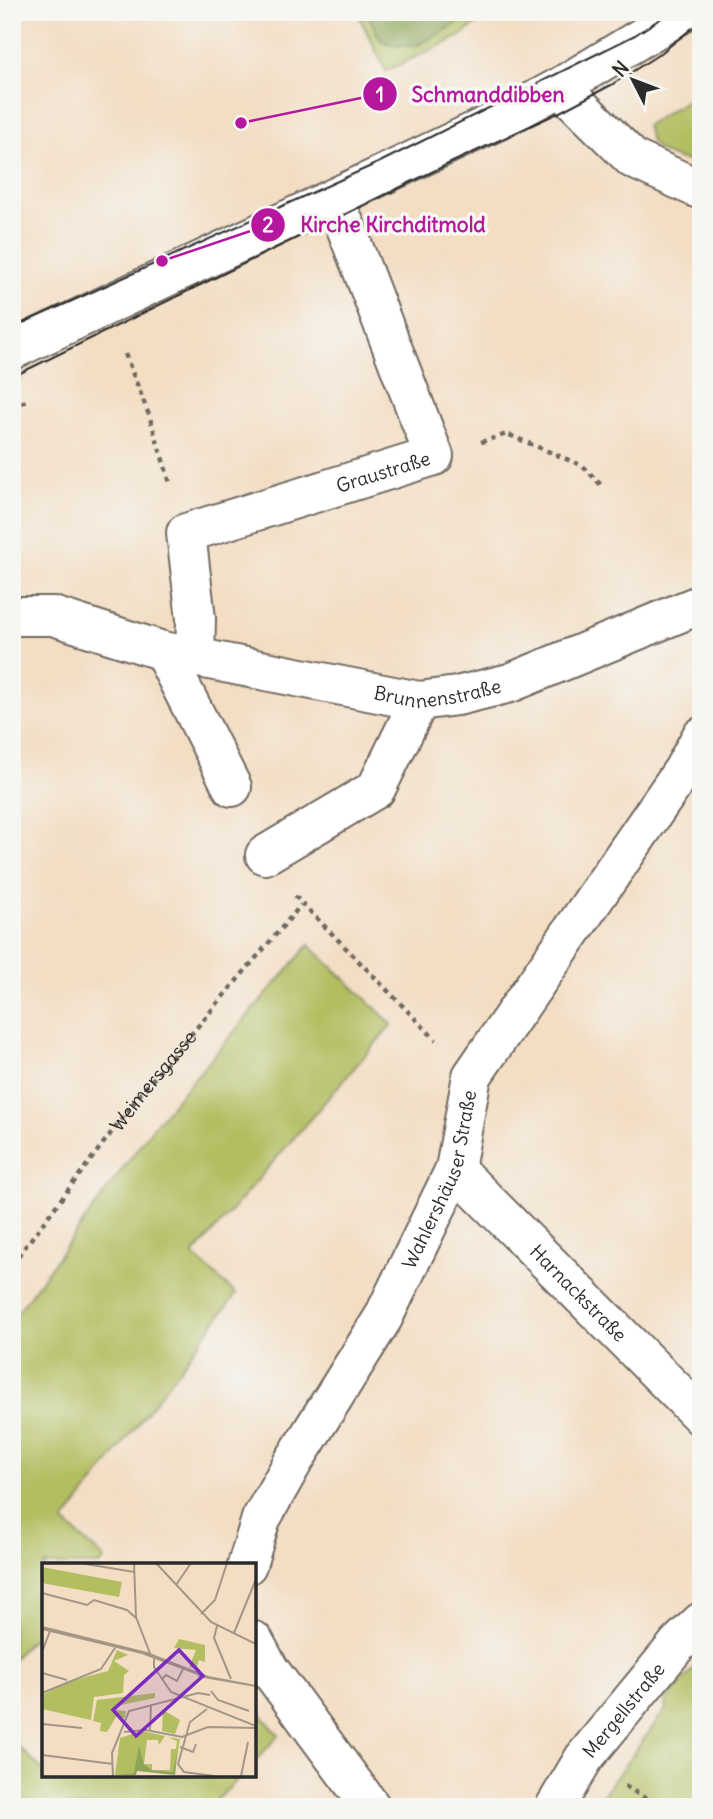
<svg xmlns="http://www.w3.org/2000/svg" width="713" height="1819" font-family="Delius,sans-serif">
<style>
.green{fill:#b2be60;stroke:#6e7446;stroke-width:2}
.forest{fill:#8da556;stroke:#5c6840;stroke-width:2}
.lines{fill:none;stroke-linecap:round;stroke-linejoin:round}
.minor-casing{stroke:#716960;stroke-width:42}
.path{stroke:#716960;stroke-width:4.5;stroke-dasharray:5 5;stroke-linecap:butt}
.minor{stroke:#fff;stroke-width:38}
.tram{stroke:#2b2b2b;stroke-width:2}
.labels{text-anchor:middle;stroke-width:7;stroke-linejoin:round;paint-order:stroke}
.street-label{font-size:19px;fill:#2b2b2b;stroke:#f6f6f2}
.inset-road{fill:none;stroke:#a39686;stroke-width:2}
.view{fill:#7b2cbf;fill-opacity:0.15;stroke:#7b2cbf;stroke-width:3.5}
.inset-edge{fill:none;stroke:#2b2b2b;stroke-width:3.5}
.leader{fill:none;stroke:#b5179e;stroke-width:2.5}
.callout-dot{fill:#b5179e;stroke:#f6f6f2;stroke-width:2.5}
.mark-label{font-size:21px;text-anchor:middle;font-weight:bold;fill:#fff}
.callout-label{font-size:21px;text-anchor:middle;font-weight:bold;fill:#b5179e;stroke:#f6f6f2;stroke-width:7;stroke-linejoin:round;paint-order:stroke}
</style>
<rect width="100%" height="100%" fill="#f6f6f2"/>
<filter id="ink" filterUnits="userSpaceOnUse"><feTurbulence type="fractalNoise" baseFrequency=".0143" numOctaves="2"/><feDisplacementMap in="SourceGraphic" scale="14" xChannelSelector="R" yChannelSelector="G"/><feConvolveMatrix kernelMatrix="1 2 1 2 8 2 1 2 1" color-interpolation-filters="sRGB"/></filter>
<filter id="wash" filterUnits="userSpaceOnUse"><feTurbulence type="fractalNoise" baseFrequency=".00686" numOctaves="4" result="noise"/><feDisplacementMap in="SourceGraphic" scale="28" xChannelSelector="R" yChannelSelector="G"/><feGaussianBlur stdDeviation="1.57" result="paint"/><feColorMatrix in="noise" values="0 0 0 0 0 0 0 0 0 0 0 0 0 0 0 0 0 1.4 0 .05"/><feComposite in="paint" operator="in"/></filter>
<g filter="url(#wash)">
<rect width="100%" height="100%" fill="#f3ddc3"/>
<g class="green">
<polygon points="357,12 492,12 459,37 386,71"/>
<path d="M701,91V160C685,164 662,156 652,143C649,138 648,131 646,126Z"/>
<polygon points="309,945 392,1024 193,1255 236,1294 64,1522 105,1559 100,1565 44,1565 44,1626 12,1660 12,1320 156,1123"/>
<polygon points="701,1660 701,1807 594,1807 666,1709 665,1702"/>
<polygon points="254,1707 279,1735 254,1763"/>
<polygon points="12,1741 44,1771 44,1775 242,1775 210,1807 12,1807"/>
</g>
<polygon class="forest" points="367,12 466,12 460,22 416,46 392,45 380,39"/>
</g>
<g filter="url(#ink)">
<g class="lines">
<defs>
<g id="minor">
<polyline points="560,87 633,159 701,190"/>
<polyline points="12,350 499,120 560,87 684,12"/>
<path id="s2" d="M12,616H53L163,651L419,701L457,696L510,683L701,604"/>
<polyline points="163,651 232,787"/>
<path id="s3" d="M195,657L196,619L186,533L434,456L335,199"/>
<polyline points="265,855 376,789 419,701"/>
<path id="s4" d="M455,1169L701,1416"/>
<path id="s5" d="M247,1565L261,1519L293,1462L383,1318L455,1169L472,1076L683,770L701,737"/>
<polyline points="254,1641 269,1669 371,1807"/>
<path id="s6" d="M555,1807L584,1758L677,1645L701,1622"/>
</g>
</defs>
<use href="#minor" class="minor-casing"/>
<g class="path">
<polyline points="125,354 149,415 171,486"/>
<polyline points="12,407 26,401"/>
<polyline points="481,442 507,434 583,466 601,485"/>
<polyline points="295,896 436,1040"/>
<path id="s1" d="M12,1264L142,1092L301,905"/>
<polyline points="625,1786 660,1807"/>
</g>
<use href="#minor" class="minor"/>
<g class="tram">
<polyline points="12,328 380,162 635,35 671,12"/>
<polyline points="12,377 444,166 558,113 613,84 661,53 701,21"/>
</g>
</g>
</g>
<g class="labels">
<g class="street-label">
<text dy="7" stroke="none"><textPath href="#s3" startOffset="331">Graustraße</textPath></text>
<text dy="7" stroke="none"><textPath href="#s2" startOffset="436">Brunnenstraße</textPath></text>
<text dy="7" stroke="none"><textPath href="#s1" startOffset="231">Weimersgasse</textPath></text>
<text dy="7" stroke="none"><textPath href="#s5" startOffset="434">Wahlershäuser Straße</textPath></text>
<text dy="7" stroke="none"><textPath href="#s4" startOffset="175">Harnackstraße</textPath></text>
<text dy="7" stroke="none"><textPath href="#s6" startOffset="119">Mergellstraße</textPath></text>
</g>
</g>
<g transform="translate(42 1563)">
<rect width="214" height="214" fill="#f3ddc3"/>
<path d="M0,4L80,19L77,34L0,20ZM137,76L163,82V99L157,97L154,106L147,104L154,87L132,85ZM75,87L86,92L72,98L87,108L82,112L81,130L52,134L49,157L0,146V132L25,119L66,108ZM113,130V135L74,143V147L84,148L83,155L74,154L65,169L58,168L59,160L51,158L55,137ZM121,147L138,157L133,171L120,168ZM100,168L123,173L117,182L116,177H105L102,201H110V207H128L129,186H134L135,178L126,174L138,176L132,209L110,207L102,201L97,183L93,210L73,212L78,175Z" fill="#b2be60"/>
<path d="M97,182L102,201L110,207L131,209L136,186L133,212L95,208L94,212H73L92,210Z" fill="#8da556"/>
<path class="inset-road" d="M38,0L92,9M92,0L94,54L109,93M114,0L169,59L214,81M134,22L149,0M0,30L45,42L52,37L85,47L94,55M159,51L173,37L185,0M175,63L172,75L189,116M0,64L105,90L166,114M0,66L100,90L161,113L214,123M192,70L214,16M0,89L8,68M112,94V104L129,129L214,163M0,110L25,117M156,113L214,123M120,116L124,112L135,118L141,106M169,128L176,137L207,148M0,130L59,106L73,85M165,146L148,159L136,201L142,209L172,213M0,161L40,165M108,167L109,142M82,169L104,167L140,174L166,164L214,165M138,184L151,189L154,181M0,192L71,201M71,213L70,190L87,148L156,130L168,132M199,213L206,179"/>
<path class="view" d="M137,87L161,113L94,173L71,147Z"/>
<rect width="214" height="214" class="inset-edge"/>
</g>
<path class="leader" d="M241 123L380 94M162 261L268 225"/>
<g class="callout-dot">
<circle cx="241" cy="123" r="7"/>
<circle cx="162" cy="261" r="7"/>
<circle cx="380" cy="94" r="18"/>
<circle cx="268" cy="225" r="18"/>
</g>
<g class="mark-label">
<text x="380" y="102">1</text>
<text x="268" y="232">2</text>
</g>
<g class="callout-label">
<text x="488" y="102">Schmanddibben</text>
<text x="393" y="232">Kirche Kirchditmold</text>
</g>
<rect width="713" height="1819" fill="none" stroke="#f6f6f2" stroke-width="42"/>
<g transform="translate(633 80) rotate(312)" stroke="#f6f6f2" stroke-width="5" paint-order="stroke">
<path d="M0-5L12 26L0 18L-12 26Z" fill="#2b2b2b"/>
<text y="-10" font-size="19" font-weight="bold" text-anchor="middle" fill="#2b2b2b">N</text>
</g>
</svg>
